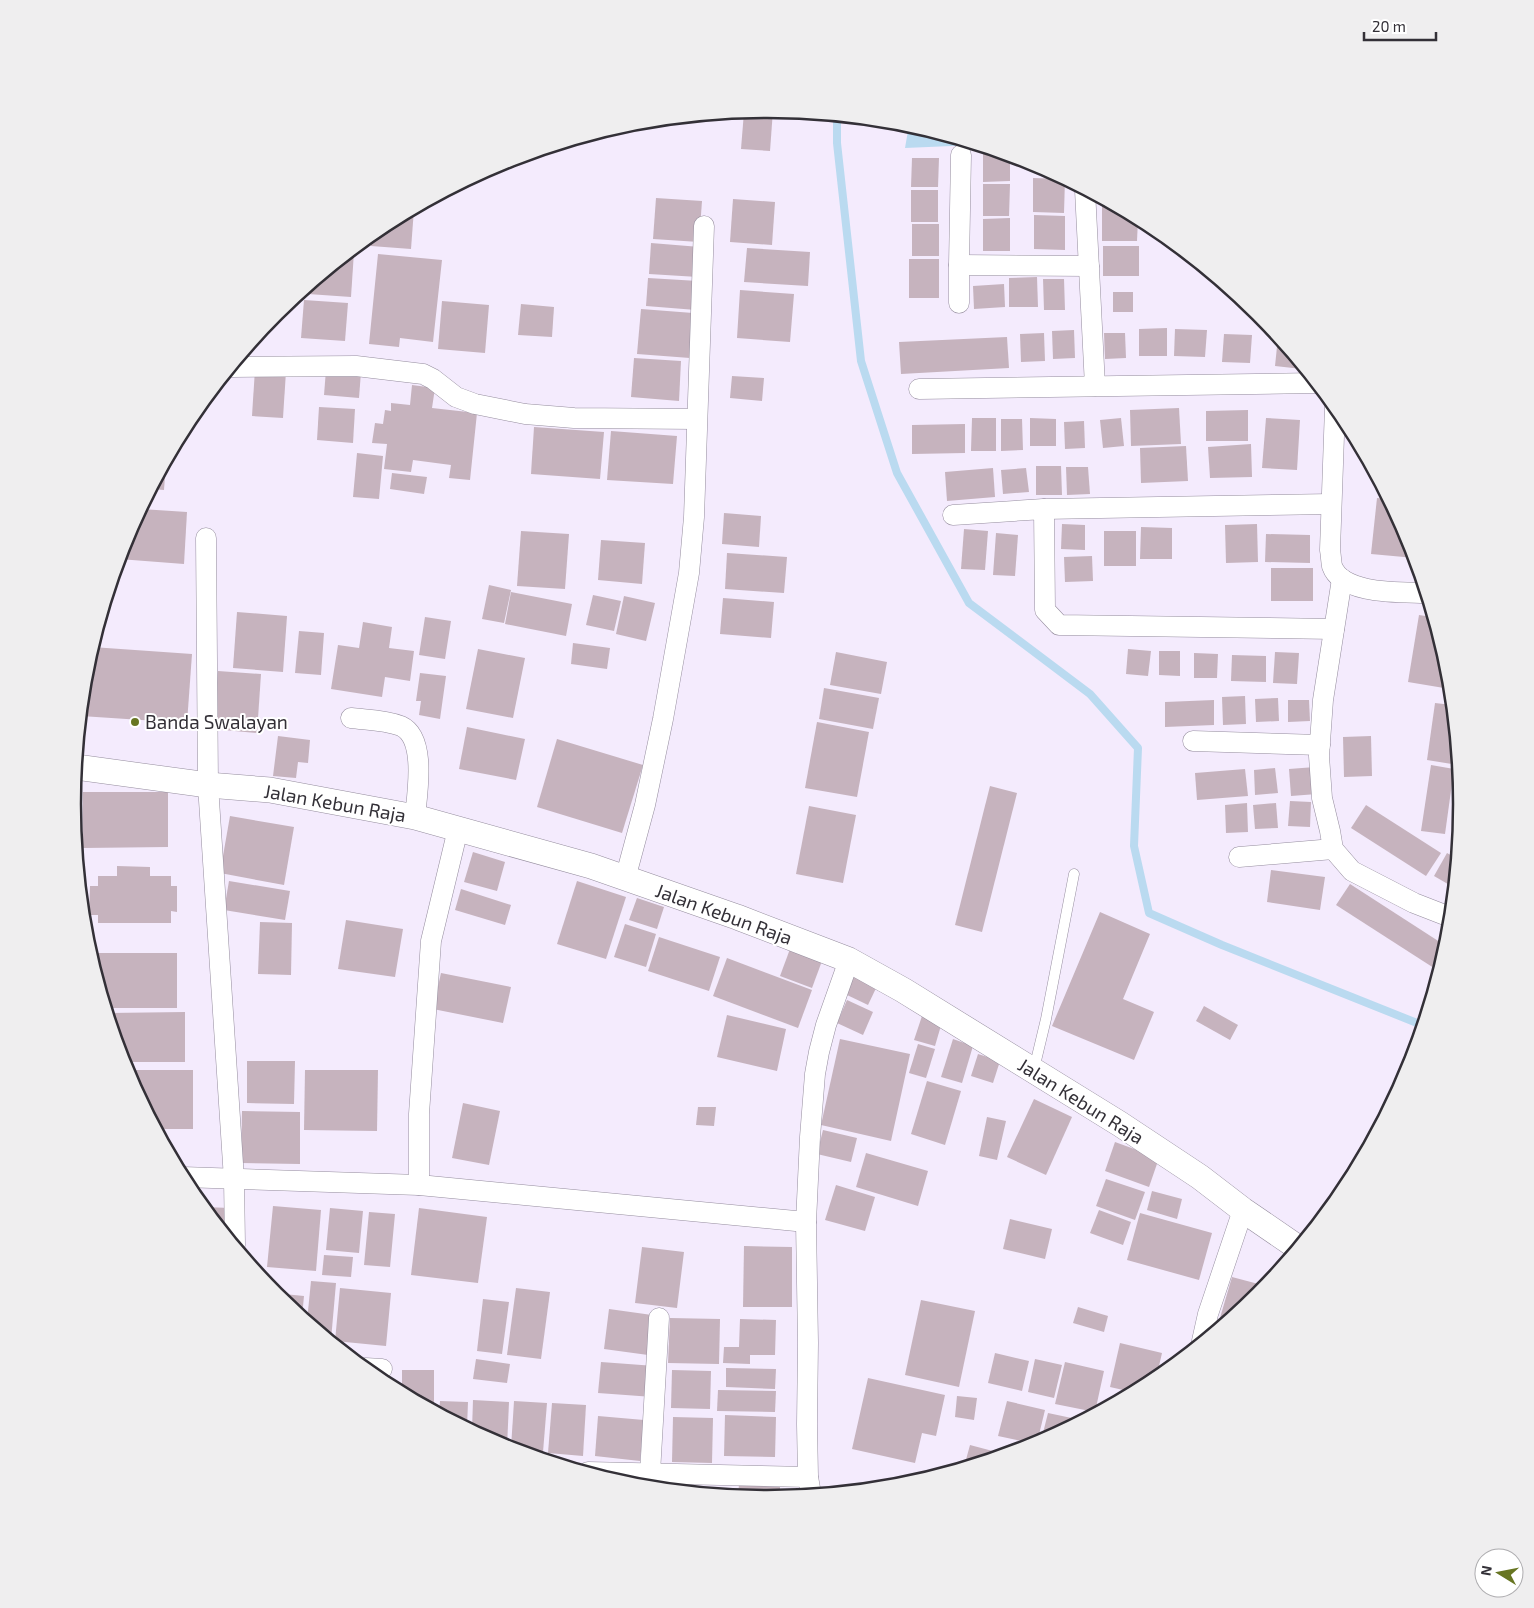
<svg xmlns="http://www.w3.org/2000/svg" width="1534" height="1608" font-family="'Exo 2',sans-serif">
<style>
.water{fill:#badaf0}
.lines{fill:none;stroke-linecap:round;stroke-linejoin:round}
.stream{stroke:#badaf0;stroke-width:8}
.building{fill:#c6b3be}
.service-casing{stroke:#958d9e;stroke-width:11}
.minor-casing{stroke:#958d9e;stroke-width:21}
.tertiary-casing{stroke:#958d9e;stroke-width:26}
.service{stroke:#fff;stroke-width:10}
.minor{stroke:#fff;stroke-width:20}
.tertiary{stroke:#fff;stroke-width:25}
.poi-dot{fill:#677522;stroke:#fff;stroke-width:2}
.labels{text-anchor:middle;stroke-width:4;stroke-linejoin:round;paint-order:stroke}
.poi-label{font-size:19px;fill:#333037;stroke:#fff;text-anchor:start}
.street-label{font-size:19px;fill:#333037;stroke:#fff}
.rim{fill:none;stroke:#333037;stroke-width:2.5}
</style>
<rect width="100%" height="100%" fill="#f4ebfd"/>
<polygon class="water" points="909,125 975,145 905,148"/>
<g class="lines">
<polyline class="stream" points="837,116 837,143 861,361 897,473 969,603 1090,694 1138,748 1134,846 1149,913 1222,945 1422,1025"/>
</g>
<g class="building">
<polygon points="767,110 773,110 770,151 741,149 744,112"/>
<polygon points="983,153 1001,153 1010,155 1010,181 983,182"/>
<polygon points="912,158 939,158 938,187 911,187"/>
<polygon points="1033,178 1065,179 1064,213 1033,212"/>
<polygon points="983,184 1010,184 1009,216 983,216"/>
<rect x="911" y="190" width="27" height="32"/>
<polygon points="656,198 702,201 699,242 653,239"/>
<polygon points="733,199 775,202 772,245 730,242"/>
<polygon points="1102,199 1138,219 1137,241 1102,241"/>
<polygon points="414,209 411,249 371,246 371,235 381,226"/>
<polygon points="1034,215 1065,216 1065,250 1034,249"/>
<polygon points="1010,218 1010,251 983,251 983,219"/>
<rect x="912" y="224" width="27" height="32"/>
<polygon points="651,243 700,247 698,277 649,274"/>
<rect x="1103" y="246" width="36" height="30"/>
<polygon points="747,248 810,252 808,286 744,282"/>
<polygon points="350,252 354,252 351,297 308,294 308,286"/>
<polygon points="378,254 442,260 433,342 400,338 399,347 369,344"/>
<rect x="909" y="259" width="30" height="39"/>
<polygon points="1037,277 1038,307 1009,307 1009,278"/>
<polygon points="648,278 698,281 696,310 646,306"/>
<polygon points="1043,279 1064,279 1065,310 1044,310"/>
<polygon points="1004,284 1005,307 974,309 973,286"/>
<polygon points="740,290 794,294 790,342 737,338"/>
<rect x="1113" y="292" width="20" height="20"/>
<polygon points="304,300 348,303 345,341 301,338"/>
<polygon points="442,301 489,305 485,353 438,349"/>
<polygon points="521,304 554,307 552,337 518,335"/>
<polygon points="641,309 693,313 690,358 637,354"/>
<polygon points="1167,328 1167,356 1139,356 1139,329"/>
<polygon points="1175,329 1207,330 1205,357 1174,356"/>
<polygon points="1074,330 1075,358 1053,359 1052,331"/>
<polygon points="1044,333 1045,361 1021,362 1020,334"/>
<polygon points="1104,333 1125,333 1126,358 1105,359"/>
<polygon points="1224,334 1252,335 1250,363 1222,362"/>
<polygon points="1007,337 1009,368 901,374 899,342"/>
<polygon points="1278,337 1302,366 1302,369 1275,366"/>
<polygon points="634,358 681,361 679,401 631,397"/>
<polygon points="255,369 286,371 283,418 252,416"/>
<polygon points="326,370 361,372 359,398 324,395"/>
<polygon points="732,376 764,378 762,401 730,398"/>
<polygon points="412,385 435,388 432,408 477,413 470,480 449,478 451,465 413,460 411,472 384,469 387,444 372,443 375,423 383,424 385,410 391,411 391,403 410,405"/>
<polygon points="319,407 355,409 353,443 317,440"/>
<polygon points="1179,408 1181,444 1131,446 1130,410"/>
<polygon points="1248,410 1248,441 1206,441 1206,411"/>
<polygon points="972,418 996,418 996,451 971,451"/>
<polygon points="1030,418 1056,419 1056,446 1030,446"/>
<polygon points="1121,418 1124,446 1103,448 1100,420"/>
<polygon points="1266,418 1300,420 1297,470 1262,468"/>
<polygon points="1001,419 1022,419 1023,450 1001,451"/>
<polygon points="1084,421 1085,448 1065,449 1064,422"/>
<polygon points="965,424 965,453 912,454 912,425"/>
<polygon points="534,427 604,432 600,479 531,474"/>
<polygon points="611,431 677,436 673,484 607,480"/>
<polygon points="1251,444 1252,477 1210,478 1208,447"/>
<polygon points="1186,446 1188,481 1141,483 1140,448"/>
<polygon points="357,453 383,456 379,499 353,497"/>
<polygon points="166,462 164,490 152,489 155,483"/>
<polygon points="1036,466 1061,466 1062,495 1036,495"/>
<polygon points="1066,467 1088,467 1090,494 1067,495"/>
<polygon points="993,468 995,497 947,501 945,472"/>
<polygon points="1026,468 1029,492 1003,494 1001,470"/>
<polygon points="392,473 427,477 424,494 390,489"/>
<polygon points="1377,498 1388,499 1409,538 1415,558 1371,554"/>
<polygon points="141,509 187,512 184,564 119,559 125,538"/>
<polygon points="724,513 761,516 759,547 722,544"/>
<polygon points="1062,524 1085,525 1085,550 1061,549"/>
<polygon points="1257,524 1258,562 1226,563 1225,525"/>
<polygon points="1141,527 1172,528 1172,559 1140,559"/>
<polygon points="964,529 988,531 985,570 961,569"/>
<polygon points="521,531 569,534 565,589 517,586"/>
<rect x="1104" y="531" width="32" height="35"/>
<polygon points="996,533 1018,535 1015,576 993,575"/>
<polygon points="1266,534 1310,535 1310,563 1265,562"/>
<polygon points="601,540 645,543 642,584 598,580"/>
<polygon points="727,553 787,557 784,593 725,589"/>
<polygon points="1092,556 1093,581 1065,582 1064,557"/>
<rect x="1271" y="568" width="42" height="33"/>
<polygon points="489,585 511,590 504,623 482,619"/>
<polygon points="511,592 572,604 566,636 505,624"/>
<polygon points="593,595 621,601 614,631 586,625"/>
<polygon points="624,596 655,603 646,641 616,634"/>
<polygon points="723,598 774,602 771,638 720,634"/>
<polygon points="237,612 287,616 283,672 233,668"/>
<polygon points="1419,615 1432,617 1448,669 1450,689 1408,682"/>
<polygon points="425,617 451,621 445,659 419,655"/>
<polygon points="363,622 392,627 389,648 414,651 410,681 385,677 382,697 331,689 338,645 359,648"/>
<polygon points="299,631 324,633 321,675 295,673"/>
<polygon points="573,643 610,648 607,669 571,664"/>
<polygon points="92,647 192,654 187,723 81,716 86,668"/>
<polygon points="478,649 525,658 513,718 466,709"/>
<polygon points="1128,649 1151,651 1148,676 1126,674"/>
<polygon points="1159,651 1180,651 1180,676 1159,675"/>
<polygon points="836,652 887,662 881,694 830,685"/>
<polygon points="1275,652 1299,653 1297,684 1273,683"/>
<polygon points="1194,653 1218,654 1217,678 1194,678"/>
<polygon points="1232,655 1266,656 1266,682 1231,681"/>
<polygon points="218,671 261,674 257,733 213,729"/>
<polygon points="420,673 446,676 440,719 419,715 421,701 416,701"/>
<polygon points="824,688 879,698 873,729 819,719"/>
<polygon points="1245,696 1246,724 1223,725 1222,697"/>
<polygon points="1278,698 1279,721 1256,722 1255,699"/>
<polygon points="1214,700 1214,725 1165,727 1165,702"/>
<polygon points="1288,700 1309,700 1310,721 1288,722"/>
<polygon points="1435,703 1452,705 1458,765 1427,760"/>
<polygon points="817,722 869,732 857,797 805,788"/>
<polygon points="467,727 525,739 516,780 459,769"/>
<polygon points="278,736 310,740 308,763 298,762 296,778 273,776"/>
<polygon points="1371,736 1372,776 1344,777 1343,737"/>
<polygon points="557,739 643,765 622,833 537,807"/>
<polygon points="1431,765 1454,769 1445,834 1421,831"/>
<polygon points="1315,767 1317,794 1291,796 1289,769"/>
<polygon points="1275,768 1278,793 1255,795 1254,770"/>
<polygon points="1245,769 1248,796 1197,800 1195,773"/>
<polygon points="990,786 1017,793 982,932 955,925"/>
<polygon points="83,792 168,792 168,847 83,848"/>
<polygon points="1290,801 1311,802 1310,827 1288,826"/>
<polygon points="1247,803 1248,832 1226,833 1225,805"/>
<polygon points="1276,803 1278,828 1255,829 1253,805"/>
<polygon points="1366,805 1441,853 1426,876 1351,828"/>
<polygon points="809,806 856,815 843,883 796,874"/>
<polygon points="230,816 294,827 284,885 220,873"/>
<polygon points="473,852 505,862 497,891 464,882"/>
<polygon points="1447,853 1456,858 1453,887 1434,876"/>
<polygon points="117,866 150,867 150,876 171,876 171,886 177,886 177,912 171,911 171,923 98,923 98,915 89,915 90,886 98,886 98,876 117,876"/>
<polygon points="1271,870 1325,877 1320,910 1267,902"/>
<polygon points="229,881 290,891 285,920 224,910"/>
<polygon points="577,881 626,897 606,959 557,944"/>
<polygon points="1350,884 1446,946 1441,963 1437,970 1336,905"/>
<polygon points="461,889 511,905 505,925 455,910"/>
<polygon points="637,898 664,907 657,929 629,920"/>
<polygon points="1100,912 1150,934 1123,999 1154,1012 1134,1060 1052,1026"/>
<polygon points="346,920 403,929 395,977 338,969"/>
<polygon points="260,922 292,923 291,975 258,974"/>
<polygon points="625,924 656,934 646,967 614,957"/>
<polygon points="659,937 720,957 709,991 648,971"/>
<polygon points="790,949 822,961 812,988 780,976"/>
<polygon points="97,953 177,953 177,1008 107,1008 97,975"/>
<polygon points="727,958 812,990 798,1028 713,996"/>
<polygon points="441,973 511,987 503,1023 433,1009"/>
<polygon points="856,973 878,984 868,1005 845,994"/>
<polygon points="847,1000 873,1012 863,1035 837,1023"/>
<polygon points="1204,1006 1238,1025 1230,1040 1196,1021"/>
<polygon points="185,1012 185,1062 123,1062 108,1013"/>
<polygon points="727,1015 786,1029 777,1071 717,1057"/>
<polygon points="922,1016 942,1022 935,1046 914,1040"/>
<polygon points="840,1039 910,1054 891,1141 821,1125"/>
<polygon points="953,1039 973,1046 962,1083 941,1077"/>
<polygon points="918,1044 935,1049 926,1078 909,1073"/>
<polygon points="978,1054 1000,1061 993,1083 971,1076"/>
<polygon points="247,1061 295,1061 294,1104 247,1103"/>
<polygon points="126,1070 193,1070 193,1129 157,1129"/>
<polygon points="305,1070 378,1070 377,1131 304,1130"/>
<polygon points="927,1081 961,1091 945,1145 911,1134"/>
<polygon points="1034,1099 1072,1117 1046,1175 1007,1157"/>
<polygon points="463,1103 500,1111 489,1165 452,1158"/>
<polygon points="698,1107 716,1107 714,1126 696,1125"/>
<polygon points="242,1111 300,1112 300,1164 241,1163"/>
<polygon points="987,1117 1006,1121 997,1160 979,1156"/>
<polygon points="823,1130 857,1138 851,1162 817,1154"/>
<polygon points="1115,1142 1159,1158 1149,1187 1105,1171"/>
<polygon points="866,1153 928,1171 918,1206 856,1187"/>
<polygon points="1106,1179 1145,1192 1135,1220 1096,1206"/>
<polygon points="836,1185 875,1197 865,1231 825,1220"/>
<polygon points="1152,1191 1182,1199 1177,1219 1147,1210"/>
<polygon points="273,1206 321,1210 316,1271 267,1267"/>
<polygon points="204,1207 230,1208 229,1238"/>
<polygon points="330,1208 363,1211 359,1253 326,1250"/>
<polygon points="419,1208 487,1217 478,1283 411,1275"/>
<polygon points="1099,1210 1131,1222 1123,1245 1090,1233"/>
<polygon points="369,1212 395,1214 390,1267 364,1265"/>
<polygon points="1140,1213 1212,1233 1199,1280 1127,1260"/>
<polygon points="1010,1219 1052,1229 1045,1259 1003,1249"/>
<polygon points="744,1246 792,1247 792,1307 743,1307"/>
<polygon points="642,1247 684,1252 677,1308 635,1303"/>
<polygon points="324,1255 353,1257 351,1277 322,1275"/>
<polygon points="1232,1277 1266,1286 1258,1295 1217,1328"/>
<polygon points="311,1281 336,1283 331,1340 307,1321"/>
<polygon points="340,1288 391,1293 386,1346 335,1341"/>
<polygon points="516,1288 550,1292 541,1359 507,1355"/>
<polygon points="274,1293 304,1296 302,1317 276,1295"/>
<polygon points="483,1299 509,1302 502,1354 477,1351"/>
<polygon points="921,1300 975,1311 959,1387 905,1375"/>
<polygon points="1078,1307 1108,1316 1104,1332 1073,1323"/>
<polygon points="609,1309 652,1315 648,1355 604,1349"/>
<polygon points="670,1318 720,1319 719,1364 668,1363"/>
<polygon points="740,1319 776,1320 775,1355 750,1355 750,1364 723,1363 724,1347 739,1347"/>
<polygon points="1120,1343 1162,1353 1156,1379 1132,1392 1110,1387"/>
<polygon points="995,1353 1029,1361 1022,1391 988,1383"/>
<polygon points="476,1359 510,1364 507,1383 473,1379"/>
<polygon points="1035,1359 1062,1365 1054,1398 1028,1392"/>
<polygon points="601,1362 655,1366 653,1397 598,1393"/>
<polygon points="1065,1362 1104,1371 1095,1412 1055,1404"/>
<polygon points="726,1368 776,1369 775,1389 726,1387"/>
<polygon points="402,1370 434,1370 434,1409 402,1392"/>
<polygon points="672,1370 711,1371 710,1409 671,1408"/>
<polygon points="868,1378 945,1395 936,1436 922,1433 915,1463 852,1449"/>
<polygon points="718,1390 776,1391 775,1412 717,1411"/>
<polygon points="957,1396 977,1398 974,1420 955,1417"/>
<polygon points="473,1400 509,1402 507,1447 472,1430"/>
<polygon points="440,1401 468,1402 467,1427 439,1413"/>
<polygon points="514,1401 547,1403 543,1452 517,1451 511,1448"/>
<polygon points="1007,1401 1045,1410 1037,1443 1035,1444 998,1436"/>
<polygon points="552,1403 586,1405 583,1456 548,1453"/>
<polygon points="1048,1413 1081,1420 1041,1441"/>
<polygon points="725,1415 776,1417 775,1457 724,1456"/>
<polygon points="598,1416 644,1420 640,1461 595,1456"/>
<polygon points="673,1417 713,1418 712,1463 672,1462"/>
<polygon points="970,1445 1004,1454 964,1467"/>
<polygon points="868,1483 889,1486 889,1487 867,1489"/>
<polygon points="739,1484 780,1487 780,1497 767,1498 738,1496"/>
</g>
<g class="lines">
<defs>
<polyline id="service" points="1034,1069 1046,1019 1074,874"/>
<g id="minor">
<polyline points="1085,190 1095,386"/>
<polyline points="959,265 961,155"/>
<polyline points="959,303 959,265 1089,266"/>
<polyline points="232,367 356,366 423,374 433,379 456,397 475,404 525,414 574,418 696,419"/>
<polyline points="919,389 1315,383"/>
<path d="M1335,407L1330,550C1331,555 1331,561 1332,566C1342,595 1401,592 1425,593"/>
<polyline points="1044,509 1331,504"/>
<polyline points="953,515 1044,509 1045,610 1059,625 1334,629"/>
<polyline points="206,538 208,785 234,1179 235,1245"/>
<polyline points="1342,579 1323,700 1319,756 1322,798 1330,831 1333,849 1352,871 1414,903 1450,917"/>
<path d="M351,718C368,720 385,720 401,726C427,738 417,794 415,817"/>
<polyline points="1193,741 1320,745"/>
<polyline points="1239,857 1333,849"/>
<polyline points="625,879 645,805 663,719 689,573 694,517 704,226"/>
<polyline points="183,1177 419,1185 806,1222"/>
<polyline points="419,1185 419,1114 431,941 458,829"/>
<polyline points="1202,1341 1208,1314 1243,1210"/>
<polyline points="365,1368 382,1369"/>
<polyline points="588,1472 808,1477"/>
<polyline points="650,1473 659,1318"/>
<polyline points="811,1494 808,1477 807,1424 808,1343 806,1222 810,1137 815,1074 819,1052 826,1025 849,960"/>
</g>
<polyline id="tertiary" points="76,767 208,785 270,790 415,817 591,866 737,917 849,960 903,990 1120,1124 1200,1177 1243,1210 1297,1247"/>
</defs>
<use href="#service" class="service-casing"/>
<use href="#minor" class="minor-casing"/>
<use href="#tertiary" class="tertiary-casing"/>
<use href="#service" class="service"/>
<use href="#minor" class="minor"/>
<use href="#tertiary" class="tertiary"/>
</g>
<circle class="poi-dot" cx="135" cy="722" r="5"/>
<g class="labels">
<g class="poi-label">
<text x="145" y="729">Banda Swalayan</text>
</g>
<g class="street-label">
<text transform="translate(335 803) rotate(10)" y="7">Jalan Kebun Raja</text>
<text transform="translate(724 914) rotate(20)" y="7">Jalan Kebun Raja</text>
<text transform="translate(1081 1101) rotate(32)" y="7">Jalan Kebun Raja</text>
</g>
</g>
<path d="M0 0H1534V1608H0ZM81 804a686 686 0 1 1 1372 0a686 686 0 1 1-1372 0Z" fill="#efeeef" fill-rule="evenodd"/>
<path class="rim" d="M81 804a686 686 0 1 1 1372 0a686 686 0 1 1-1372 0Z"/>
<g transform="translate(1499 1573) rotate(280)"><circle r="24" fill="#ffffff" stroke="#adacaf"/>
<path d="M0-4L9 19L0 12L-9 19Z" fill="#677522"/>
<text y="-8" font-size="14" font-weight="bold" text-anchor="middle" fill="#333037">N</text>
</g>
<path d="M1364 32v8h72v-8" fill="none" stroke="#333037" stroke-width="2.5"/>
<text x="1372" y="32" font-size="15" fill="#333037" stroke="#ffffff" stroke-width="4" paint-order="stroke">20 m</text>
</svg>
